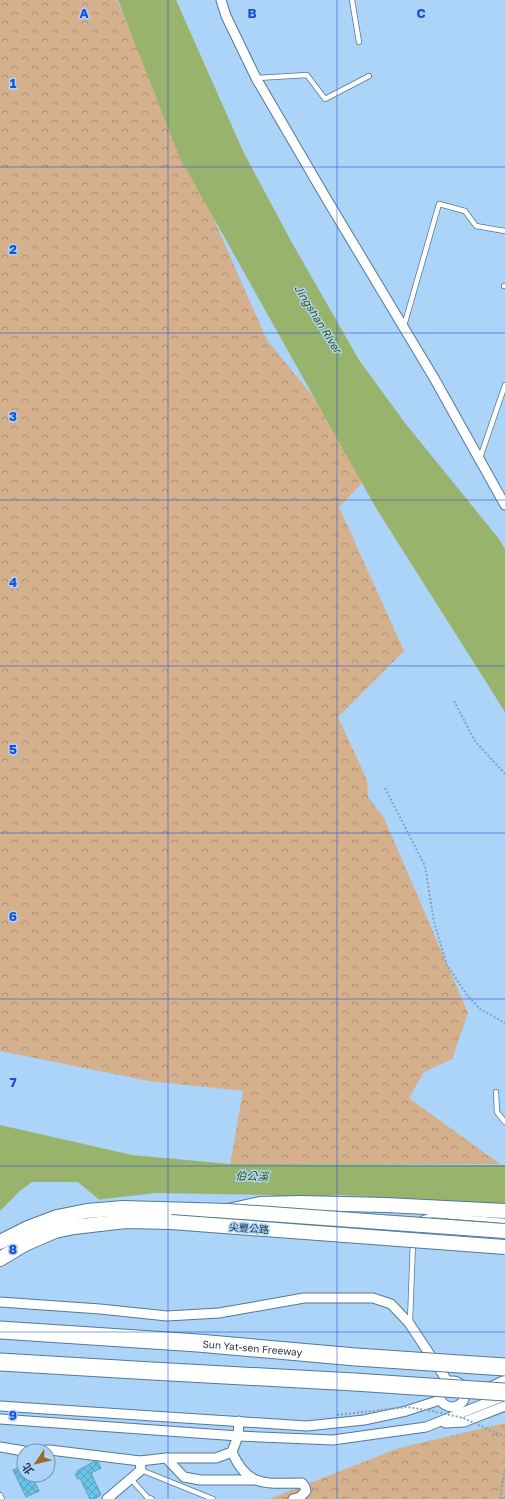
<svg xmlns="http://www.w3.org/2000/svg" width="505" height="1499" font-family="'Golos Text','Noto Sans TC',sans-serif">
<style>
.forest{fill:url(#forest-crowns)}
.water{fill:#98b36b}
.pier{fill:#abd4f8}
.building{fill:url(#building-cross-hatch);stroke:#649bb1}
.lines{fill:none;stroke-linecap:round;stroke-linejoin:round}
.service-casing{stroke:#537999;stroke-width:6}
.minor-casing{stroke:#537999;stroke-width:11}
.primary-casing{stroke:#537999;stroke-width:16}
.motorway-casing{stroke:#537999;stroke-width:19}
.path{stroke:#81a2bf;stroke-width:2;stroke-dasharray:2 2;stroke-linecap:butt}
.service{stroke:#fff;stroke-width:4.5}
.minor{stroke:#fff;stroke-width:9}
.primary{stroke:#fff;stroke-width:14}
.motorway{stroke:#fff;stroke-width:17}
.primary-bridge-casing{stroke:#537999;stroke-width:16;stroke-linecap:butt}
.motorway-bridge-casing{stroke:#537999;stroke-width:19;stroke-linecap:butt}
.path-bridge{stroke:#81a2bf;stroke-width:2;stroke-dasharray:2 2;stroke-linecap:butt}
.primary-bridge{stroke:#fff;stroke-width:14}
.motorway-bridge{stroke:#fff;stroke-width:17}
.grid{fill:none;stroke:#1d4ed8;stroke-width:1;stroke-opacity:0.55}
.labels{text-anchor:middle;stroke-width:3;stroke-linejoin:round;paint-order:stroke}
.street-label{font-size:10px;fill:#283847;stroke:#abd4f8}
.water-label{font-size:11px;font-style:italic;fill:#405702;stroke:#abd4f8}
.grid-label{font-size:13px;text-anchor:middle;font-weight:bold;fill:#1d4ed8;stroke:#abd4f8;stroke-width:3;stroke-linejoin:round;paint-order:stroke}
</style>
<defs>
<pattern id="forest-crowns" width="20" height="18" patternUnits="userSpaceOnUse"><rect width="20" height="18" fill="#d5b08d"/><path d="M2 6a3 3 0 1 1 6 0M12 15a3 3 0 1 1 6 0" fill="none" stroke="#ad9075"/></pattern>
<pattern id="building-cross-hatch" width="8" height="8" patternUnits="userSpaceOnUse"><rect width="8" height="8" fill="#68c4e8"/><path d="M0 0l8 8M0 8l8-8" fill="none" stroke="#56a0be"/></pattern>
</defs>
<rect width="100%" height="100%" fill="#abd4f8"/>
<g class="forest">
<polygon points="0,0 117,0 267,340 369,465 362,483 339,507 404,651 338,717 367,780 368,797 384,818 468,1013 452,1059 424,1072 409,1098 500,1164 230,1164 243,1091 149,1081 0,1051"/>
<polygon points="505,1423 505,1499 269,1499 399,1448"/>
</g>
<g class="water">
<polygon points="118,0 176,0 243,151 291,241 359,360 405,423 499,539 505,549 505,712 376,508 180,158"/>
<polygon points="0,1125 132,1155 230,1164 505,1165 505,1206 341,1195 109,1208 78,1182 32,1182 21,1190 0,1211"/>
</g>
<polygon class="pier" points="156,1193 266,1195 309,1199 266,1219 163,1223 109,1210 96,1200"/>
<g class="building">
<polygon points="95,1461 98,1462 101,1468 91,1473 101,1495 94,1499 90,1499 80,1478 78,1479 75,1474 78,1473 77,1471"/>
<polygon points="24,1465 24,1475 31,1475 39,1491 26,1497 13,1470"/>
</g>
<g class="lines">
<defs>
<g id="service">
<polyline points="352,0 359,42"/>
<polyline points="257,78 307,75 325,99 369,76"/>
<polyline points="504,286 505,286"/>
<polyline points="404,326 439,204 465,211 476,226 505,231"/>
<polyline points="480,458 505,385"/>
<polyline points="496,1092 497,1112 505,1122"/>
<polyline points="419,1222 421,1219 432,1215 505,1221"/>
<polyline points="410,1322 413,1241"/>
<polyline points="141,1470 213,1499"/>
<polyline points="131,1479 147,1497 152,1499"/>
<polyline points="0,1495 2,1499"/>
</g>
<g id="minor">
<polyline points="221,0 226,16 256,78 326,198 434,378 505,505"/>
<polyline points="0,1302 100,1309 167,1316 219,1313 304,1298 373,1298 391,1304 409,1323 448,1382"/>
<circle cx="452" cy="1394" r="13"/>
<polyline points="488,1388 505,1380"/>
<polyline points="0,1406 307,1426 364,1420 406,1411 440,1400"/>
<polyline points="0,1419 238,1436 333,1440 426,1427 504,1396"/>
<polyline points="445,1423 464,1422 505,1406"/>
<polyline points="0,1447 24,1451"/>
<polyline points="29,1451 50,1450 140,1461 166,1458 216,1458 232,1452 238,1436 239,1421"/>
<path d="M232,1452C248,1489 267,1483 302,1483L305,1487L306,1491L300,1497L293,1499"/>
<polyline points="166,1458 184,1477 200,1480 254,1480"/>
<polyline points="107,1499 141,1470 140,1461"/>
</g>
<g id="primary">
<polyline points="0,1242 28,1228 57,1217 87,1211 123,1208 228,1211 260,1204 300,1203 386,1205 505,1211"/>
<polyline points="0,1259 25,1244 55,1231 74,1227 126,1221 171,1222"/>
</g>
<g id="motorway">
<path id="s1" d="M0,1330L198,1343L356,1357"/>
<polyline points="0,1362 152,1371 354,1382"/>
</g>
</defs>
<use href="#service" class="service-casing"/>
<use href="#minor" class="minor-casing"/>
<use href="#primary" class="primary-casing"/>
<use href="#motorway" class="motorway-casing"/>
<g class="path">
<polyline points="454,701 475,741 505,774"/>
<polyline points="385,788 425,866 434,922 447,965 467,995 480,1009 505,1023"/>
<polyline points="500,1499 505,1468"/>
</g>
<use href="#service" class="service"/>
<use href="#minor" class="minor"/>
<use href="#primary" class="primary"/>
<use href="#motorway" class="motorway"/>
<defs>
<g id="primary-bridge">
<polyline points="228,1211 505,1231"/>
<polyline points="171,1222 505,1247"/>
</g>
<g id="motorway-bridge">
<polyline points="356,1357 505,1367"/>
<polyline points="354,1382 505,1392"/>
</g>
</defs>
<use href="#primary-bridge" class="primary-bridge-casing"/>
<use href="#motorway-bridge" class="motorway-bridge-casing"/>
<polyline class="path-bridge" points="337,1415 407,1407 432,1411 463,1418 505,1437"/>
<use href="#primary-bridge" class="primary-bridge"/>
<use href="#motorway-bridge" class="motorway-bridge"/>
</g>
<path class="grid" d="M168,0V1499M337,0V1499M0,167H505M0,333H505M0,500H505M0,666H505M0,833H505M0,999H505M0,1166H505M0,1332H505"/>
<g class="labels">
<g class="street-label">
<text transform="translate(249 1228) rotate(4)" y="4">尖豐公路</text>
<text dy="4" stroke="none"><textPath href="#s1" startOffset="253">Sun Yat-sen Freeway</textPath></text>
</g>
<g class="water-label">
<text transform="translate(318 319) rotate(58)" y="4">Jingshan River</text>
<text transform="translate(252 1176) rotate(2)" y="4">伯公溪</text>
</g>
</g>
<g class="grid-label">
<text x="84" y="18">A</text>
<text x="252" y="18">B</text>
<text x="421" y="18">C</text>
<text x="13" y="88">1</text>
<text x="13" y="254">2</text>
<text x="13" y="421">3</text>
<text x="13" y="587">4</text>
<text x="13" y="754">5</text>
<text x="13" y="921">6</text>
<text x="13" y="1087">7</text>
<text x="13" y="1254">8</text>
<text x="13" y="1420">9</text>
</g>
<g transform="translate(36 1463) rotate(235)"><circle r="19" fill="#abd4f8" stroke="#7796b1"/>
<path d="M0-3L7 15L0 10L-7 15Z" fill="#a06725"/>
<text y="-6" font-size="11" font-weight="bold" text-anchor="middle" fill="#283847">北</text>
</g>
</svg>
